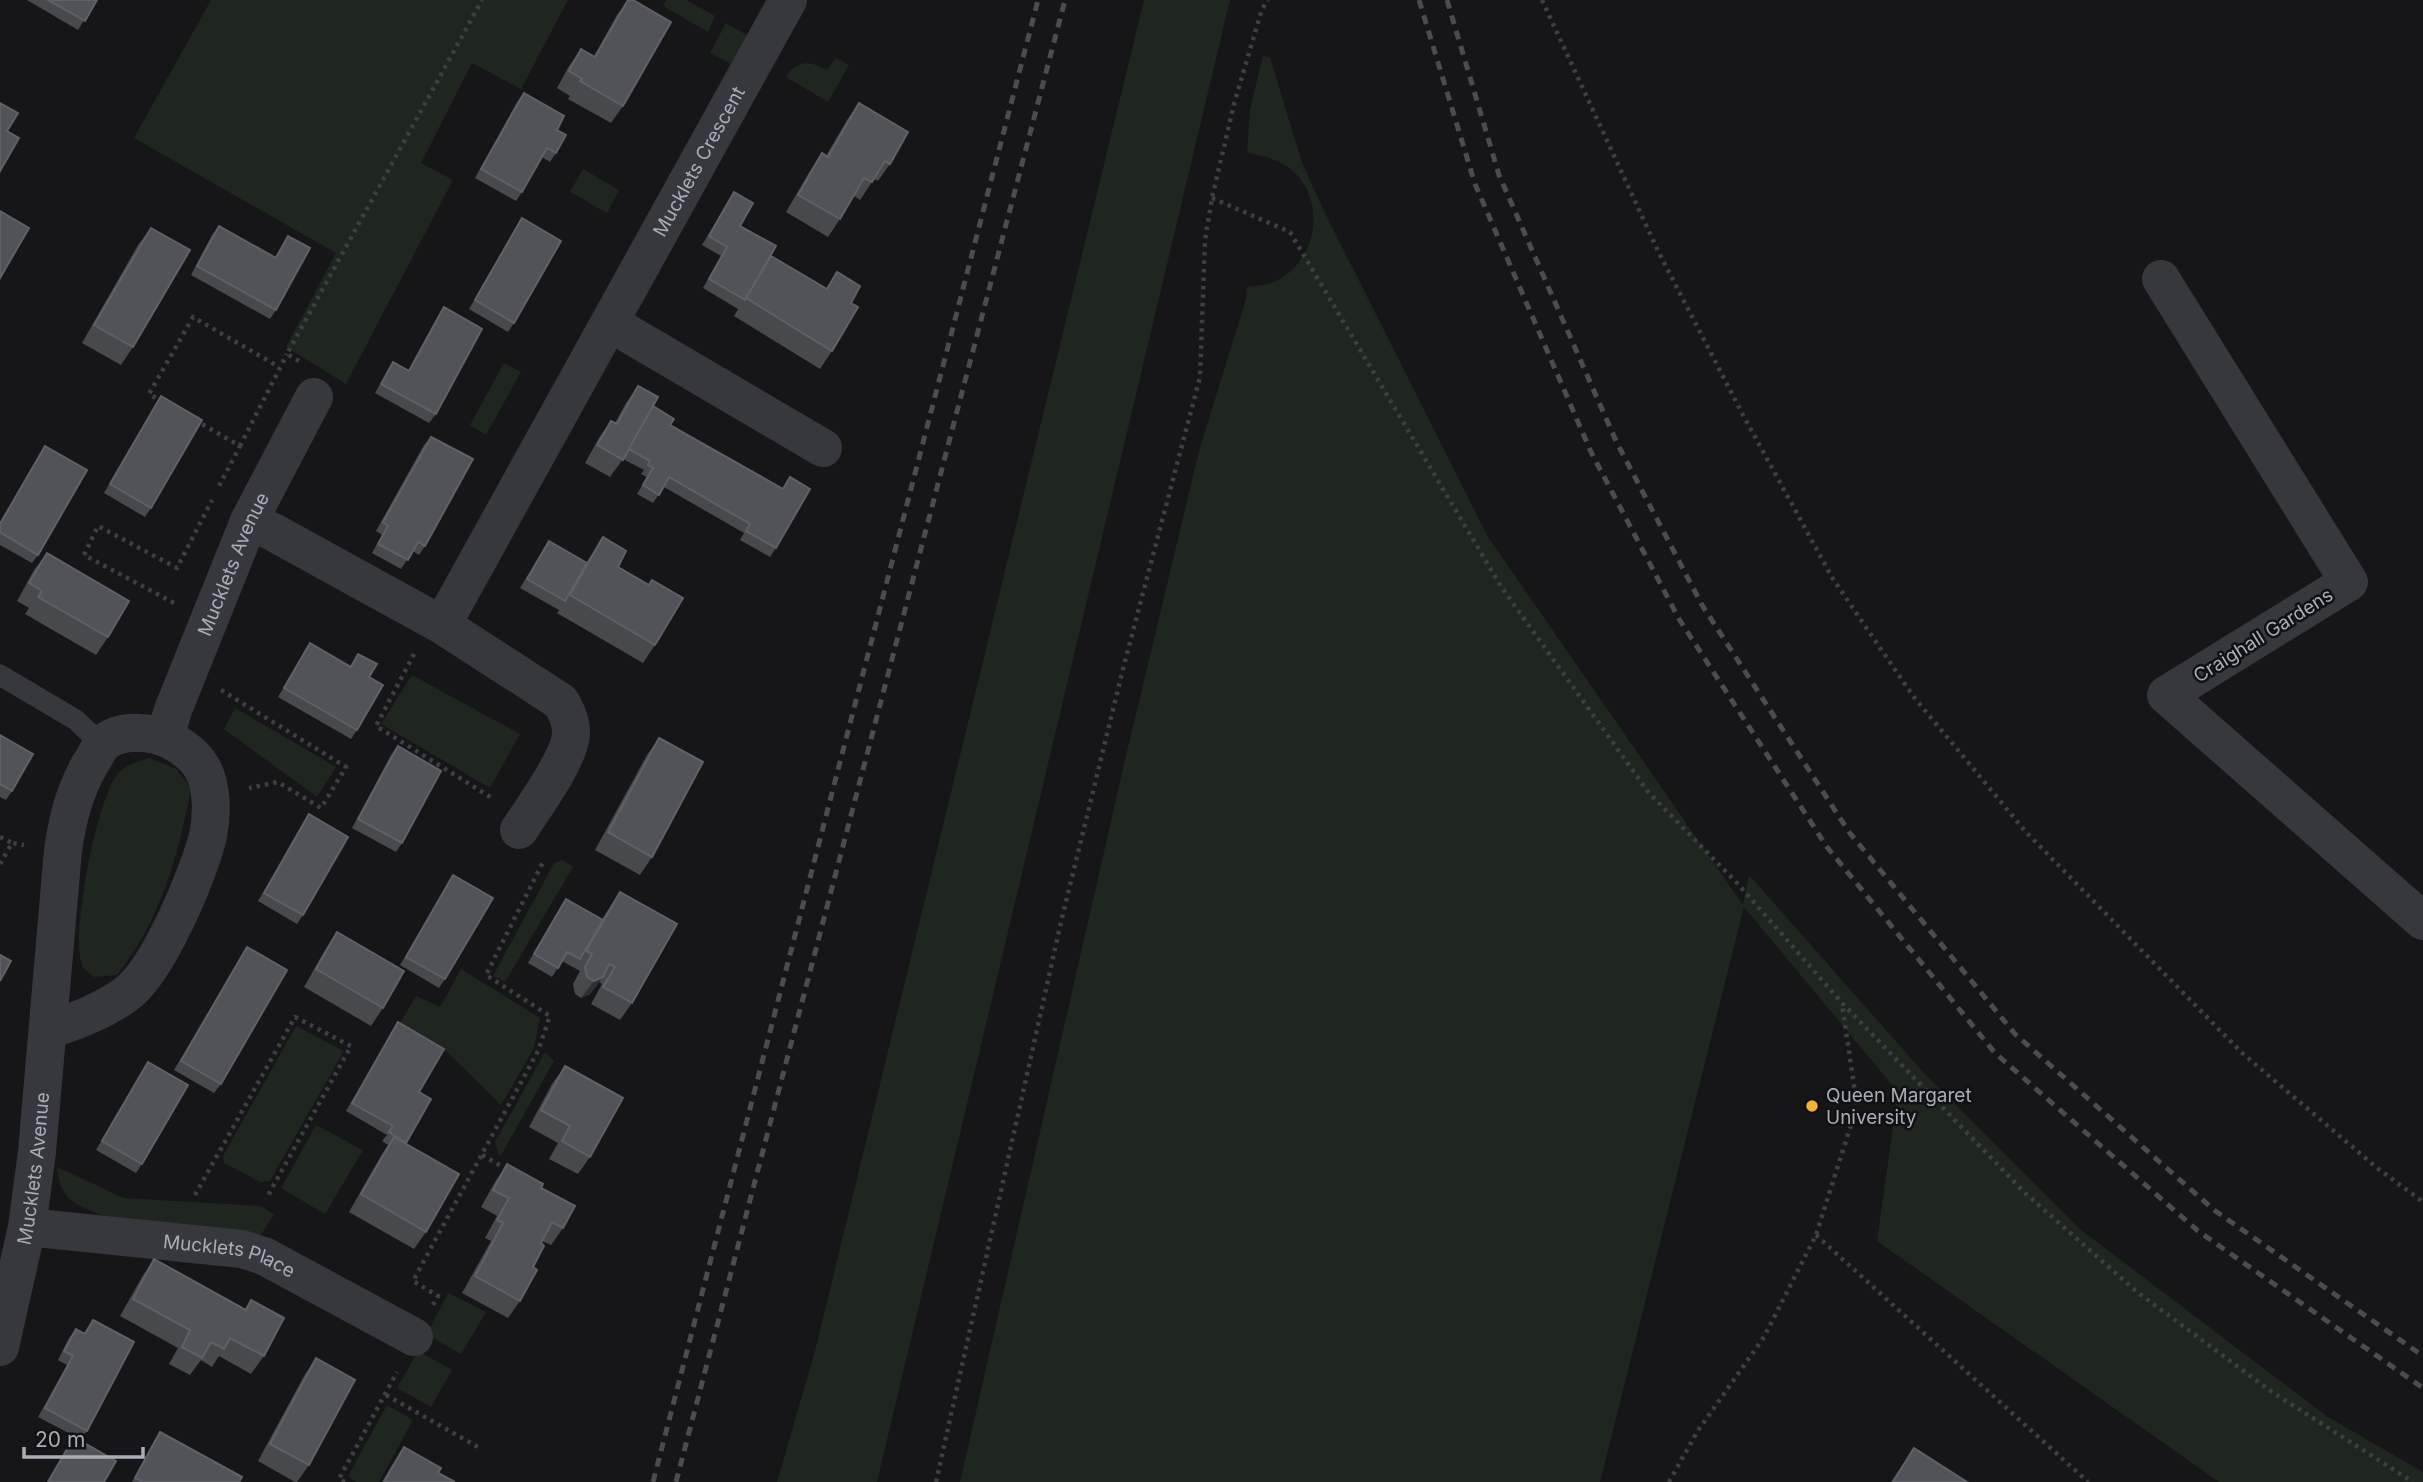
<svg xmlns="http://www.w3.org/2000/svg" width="2423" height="1482" font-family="Inter,sans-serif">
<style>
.green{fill:#1e261f}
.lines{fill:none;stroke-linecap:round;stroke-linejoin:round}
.path{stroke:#3d3f44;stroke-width:4.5;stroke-dasharray:3.5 5;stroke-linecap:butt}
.service{stroke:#37383d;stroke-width:21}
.minor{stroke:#37383d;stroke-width:38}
.rail{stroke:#4a4c52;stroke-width:5;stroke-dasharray:9 7;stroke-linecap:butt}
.wall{fill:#47494d}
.shaded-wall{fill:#2f3033}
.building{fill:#525359;stroke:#5f6168;stroke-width:2}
.poi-dot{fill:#f2b134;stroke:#111113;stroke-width:2.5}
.labels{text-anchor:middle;stroke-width:5;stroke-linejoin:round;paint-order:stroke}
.street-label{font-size:19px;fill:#a8adb8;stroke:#111113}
.poi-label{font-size:19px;fill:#a8adb8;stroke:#111113;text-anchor:start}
</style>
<rect width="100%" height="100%" fill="#161618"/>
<g class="green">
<polygon points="211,0 568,0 521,89 472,63 421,163 453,180 346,384 286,347 336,253 134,138"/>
<polygon points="666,0 686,0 715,16 708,32 663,6"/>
<polygon points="1144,0 1230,0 877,1482 777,1482 815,1351"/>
<polygon points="726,23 754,39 738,68 710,53"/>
<path d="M1263,56L1270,57L1302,163L1325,213L1488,537L1743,905L1749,875L1923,1072L2081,1230L2328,1417L2423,1472V1482H2219L1877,1241L1898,1092L1744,907L1600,1482H960L1125,760L1199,451L1246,299L1247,287C1259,286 1271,285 1283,277C1322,252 1325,188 1283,164C1271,157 1259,155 1247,153L1250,109Z"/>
<path d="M836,58L849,65L828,102L786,77C797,59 810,61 827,70Z"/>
<polygon points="583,169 619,190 607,213 570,192"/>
<polygon points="504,363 521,372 486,435 470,425"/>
<polygon points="412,675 520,734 490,788 381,724"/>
<polygon points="235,708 336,767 317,797 224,729"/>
<path d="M149,758L176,769L191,788C179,855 160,921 117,975L94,977C89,973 82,969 81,962C72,931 97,794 120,771C127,765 140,761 149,758Z"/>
<polygon points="562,860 573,867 505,982 493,976 554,863"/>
<polygon points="461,969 540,1018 534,1048 501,1105 442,1047 400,1023 416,996 440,1007"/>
<polygon points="296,1026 344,1051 270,1181 260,1182 224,1163 223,1156"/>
<polygon points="545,1052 554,1061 500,1157 495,1142"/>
<polygon points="316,1125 363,1150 325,1214 281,1188"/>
<path d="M57,1167L124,1198L262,1206L274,1215L260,1236L100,1215C73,1203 60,1199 57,1167Z"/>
<polygon points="448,1293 486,1312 461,1354 431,1337 428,1332"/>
<polygon points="418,1351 452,1370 431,1407 397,1388"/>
<polygon points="387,1405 413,1420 379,1482 356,1482 348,1476"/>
</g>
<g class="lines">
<g class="path">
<polyline points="1542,0 1659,253 1743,415 1833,579 1913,696 2025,831 2241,1052 2376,1167 2423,1202"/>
<polyline points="1212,198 1290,232 1502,588 1649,793 1738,884 1842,1003 2025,1193 2137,1292 2272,1392 2413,1482"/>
<polyline points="299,361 287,354 482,0"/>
<polyline points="163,402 149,394 193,317 279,367"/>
<polyline points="195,420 240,446 219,486"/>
<polyline points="240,446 287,354"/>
<polyline points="174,603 84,555 98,526 177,568 212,500"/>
<polyline points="414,654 376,726 492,798"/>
<polyline points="221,690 346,767 321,808 278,782 249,788"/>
<polyline points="0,837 12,843"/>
<polyline points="0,864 12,843 24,845"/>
<polyline points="482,1155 508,1170"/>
<polyline points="195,1195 295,1017 351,1046 266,1199"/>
<polyline points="1816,1235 2088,1482"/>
<polyline points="433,1305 438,1296 413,1281 538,1051 550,1016 486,975 543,862"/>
<polyline points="386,1395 478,1447"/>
<polyline points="345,1482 339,1479 397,1372"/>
<polyline points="936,1482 1061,922 1124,665 1200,377 1205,240 1212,198 1234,104 1262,9 1268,0"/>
<polyline points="1669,1482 1697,1432 1764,1337 1816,1235 1857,1106 1842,1004"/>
</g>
<polyline class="service" points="0,675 76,720 102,745"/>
<g class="minor">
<polyline points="2161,279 2349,582 2166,695 2423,921"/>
<polyline points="610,323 823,448"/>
<path d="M249,521L273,532L442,625L561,702C567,713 571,721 571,733C571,757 533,808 519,830"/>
<path id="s1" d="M442,625L788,0"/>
<path id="s2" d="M165,737L173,710L249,521L314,397"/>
<path id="s3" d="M27,1227L242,1249L264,1256L414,1337"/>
<path id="s4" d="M0,1347L27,1227L37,1152L63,850C68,817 74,793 90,764C94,759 97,751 101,746C114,731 138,731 156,735C174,740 193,752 202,768C213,786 212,817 208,836C198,875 158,972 125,995C103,1011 74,1022 48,1030"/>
</g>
<g class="rail">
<polyline points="1419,0 1475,184 1591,452 1679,619 1827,847 1995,1053 2198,1231 2423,1388"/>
<polyline points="1447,0 1499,175 1616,441 1702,605 1849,832 2015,1034 2214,1210 2423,1356"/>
<polyline points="653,1482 1038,0"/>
<polyline points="676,1482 1065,0"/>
</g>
</g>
<g class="wall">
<polygon points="27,0 97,0 78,30"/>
<polygon points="628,0 623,106 611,123 568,99 570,96 557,88 569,66 581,49 594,56 617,15"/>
<polygon points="524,93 557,130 556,153 550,162 542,157 522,192 516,201 475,178 517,102"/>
<polygon points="859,103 890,164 878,181 874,179 860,200 854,196 840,219 828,237 786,212 810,171 822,153 826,156 847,120"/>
<polygon points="734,192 740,226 765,264 826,289 837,272 851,303 832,351 820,369 734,316 738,309 703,288 721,256 702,245"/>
<polygon points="522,218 514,323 508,332 469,309"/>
<polygon points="219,226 275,257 288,236 276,310 270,319 191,275 212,235"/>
<polygon points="151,228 133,347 121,365 82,343 138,245"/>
<polygon points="444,307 436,414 429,423 375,393 393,362 408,371 438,316"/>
<polygon points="638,386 653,406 670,425 782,489 790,477 776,548 770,557 740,540 744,533 664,487 653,503 637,494 647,477 641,474 644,470 623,459 610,477 585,463 599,438 611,421 615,423 626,403"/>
<polygon points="161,396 151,508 145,517 104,493"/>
<polygon points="431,437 425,546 419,555 413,551 401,569 372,553 382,535 376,531 424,445"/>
<polygon points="45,446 38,555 32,563 0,545 0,522"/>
<polygon points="603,537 655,645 643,663 557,613 560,609 559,610 520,588 549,541 586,563"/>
<polygon points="47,553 108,637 96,655 25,614 29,608 17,601 34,570"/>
<polygon points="310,643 350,666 358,654 369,677 357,730 351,739 278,697"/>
<polygon points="0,735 12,791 6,800 0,797"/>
<polygon points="659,738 652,857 640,875 595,850 647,755"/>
<polygon points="398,746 402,843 396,852 352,828 391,755"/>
<polygon points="309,814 303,915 297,924 258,901"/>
<polygon points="453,875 445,979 439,988 400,965"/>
<polygon points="620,892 632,1003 620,1020 591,1004 602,984 599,982 590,994 581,998 575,994 573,984 580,971 562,961 552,977 528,963 566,899 602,919"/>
<polygon points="337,932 383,1008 371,1026 304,987 325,950"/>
<polygon points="247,947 221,1084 214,1093 174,1070"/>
<polygon points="398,1022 419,1092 431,1099 406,1143 426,1232 414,1249 349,1212 382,1154 388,1145 382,1141 387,1135 346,1111"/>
<polygon points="148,1062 142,1164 136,1173 96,1150"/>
<polygon points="565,1066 590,1157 578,1174 549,1159 558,1143 529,1127 552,1084"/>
<polygon points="507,1164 541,1188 563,1228 551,1245 542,1241 520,1301 508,1318 462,1293 491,1241 485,1238 497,1216 481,1207 495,1182"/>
<polygon points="154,1259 245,1309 251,1300 264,1356 251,1374 219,1356 212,1367 201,1360 190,1375 169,1364 178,1348 120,1316 142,1277"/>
<polygon points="93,1320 87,1431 80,1439 38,1417 67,1365 58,1360 69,1338 76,1329 84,1333"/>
<polygon points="316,1358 309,1465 297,1482 295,1482 258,1461 304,1376"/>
<polygon points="160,1432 239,1482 132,1482 154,1441"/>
<polygon points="74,1437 104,1482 47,1482"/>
<polygon points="404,1447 438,1473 455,1482 382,1482 392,1465"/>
<polygon points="1914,1448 1967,1482 1891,1482"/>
</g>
<polygon class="shaded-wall" points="603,977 590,994 581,998 594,981"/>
<g class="building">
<polygon points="48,0 97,0 85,21"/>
<polygon points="628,0 633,0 671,22 623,106 580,81 582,79 569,71 581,49 595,57"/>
<polygon points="524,93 564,116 557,130 566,135 556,153 547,148 522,192 481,169"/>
<polygon points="0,103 18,113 7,131 19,138 0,171"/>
<polygon points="859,103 908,132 890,164 885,161 872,182 864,178 840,219 798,195 822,153 828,157"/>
<polygon points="734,192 753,203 740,226 776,246 745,300 709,279 727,247 709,236"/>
<polygon points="0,211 29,228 0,278"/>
<polygon points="522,218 561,241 514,323 475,300"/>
<polygon points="219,226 276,258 288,236 310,248 276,310 197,266"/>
<polygon points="151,228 190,250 133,347 94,325"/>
<polygon points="771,256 827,289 837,272 860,286 851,303 858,307 832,351 746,298"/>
<polygon points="444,307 482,329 436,414 381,384 393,362 409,371"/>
<polygon points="638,386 658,397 623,460 597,445 611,421 617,424"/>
<polygon points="161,396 202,420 151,508 110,484"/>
<polygon points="653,406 674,419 670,425 783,489 790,477 810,489 776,548 746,531 750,524 669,477 659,495 643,485 653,468 648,465 650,461 629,449"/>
<polygon points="431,437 473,459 425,546 418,542 408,560 378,544 388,526 383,522"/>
<polygon points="45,446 87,470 38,555 0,532 0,524"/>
<polygon points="603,537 626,551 618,567 649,585 652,580 683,598 655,645 570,595"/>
<polygon points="549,541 587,563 565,601 527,579"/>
<polygon points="47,553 129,601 108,637 38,597 42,591 29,583"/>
<polygon points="310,643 351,667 358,654 377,664 369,677 383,685 357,730 284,688"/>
<polygon points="0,735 33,754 12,791 0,784"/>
<polygon points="659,738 703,762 652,857 608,832"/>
<polygon points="398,746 441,771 402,843 358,819"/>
<polygon points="309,814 348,837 303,915 264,893"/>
<polygon points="453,875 493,898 445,979 406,957"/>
<polygon points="620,892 677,924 632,1003 603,987 615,967 609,964 603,977 594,981 587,977 585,967 592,954 586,951"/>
<polygon points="566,899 603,920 580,959 567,952 558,968 534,954"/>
<polygon points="337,932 404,971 383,1008 316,969"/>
<polygon points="247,947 287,970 221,1084 181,1061"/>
<polygon points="0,955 11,961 0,981"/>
<polygon points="398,1022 444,1049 419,1092 431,1099 406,1143 389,1132 393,1126 352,1103"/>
<polygon points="148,1062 188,1085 142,1164 102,1141"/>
<polygon points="565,1066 623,1098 590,1157 562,1141 570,1126 541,1110"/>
<polygon points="394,1137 459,1174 426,1232 361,1194"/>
<polygon points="507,1164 543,1184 541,1188 575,1206 563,1228 552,1222 541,1243 544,1246 533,1267 537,1270 520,1301 475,1276 503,1223 497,1220 509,1198 493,1190"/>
<polygon points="154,1259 246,1310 251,1300 284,1318 264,1356 230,1338 224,1349 211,1342 202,1358 182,1347 190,1330 133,1299"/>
<polygon points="93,1320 134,1342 87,1431 45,1408 73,1356 64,1351 76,1329 85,1334"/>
<polygon points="316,1358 355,1380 309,1465 270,1444"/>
<polygon points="160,1432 242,1477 239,1482 143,1482 135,1478"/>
<polygon points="74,1437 116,1461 104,1482 48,1482"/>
<polygon points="404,1447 441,1468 438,1473 455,1482 384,1482"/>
<polygon points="1914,1448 1967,1482 1893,1482"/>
</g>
<circle class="poi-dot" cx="1812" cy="1106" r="7"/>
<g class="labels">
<g class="street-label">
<text dy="7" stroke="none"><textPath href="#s1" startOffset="530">Mucklets Crescent</textPath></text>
<text dy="7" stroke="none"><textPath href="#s2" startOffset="186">Mucklets Avenue</textPath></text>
<text transform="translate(2263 635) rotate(-32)" y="7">Craighall Gardens</text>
<text dy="7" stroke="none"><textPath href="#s4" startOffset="182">Mucklets Avenue</textPath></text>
<text dy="7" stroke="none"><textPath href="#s3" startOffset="205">Mucklets Place</textPath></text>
</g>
<g class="poi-label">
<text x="1826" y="1102">Queen Margaret<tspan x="1826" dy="22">University</tspan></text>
</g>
</g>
<path d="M24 1447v10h119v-10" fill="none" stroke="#a8adb8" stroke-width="3.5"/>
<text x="35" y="1447" font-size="21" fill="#a8adb8" stroke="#111113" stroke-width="5" paint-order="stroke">20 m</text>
</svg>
